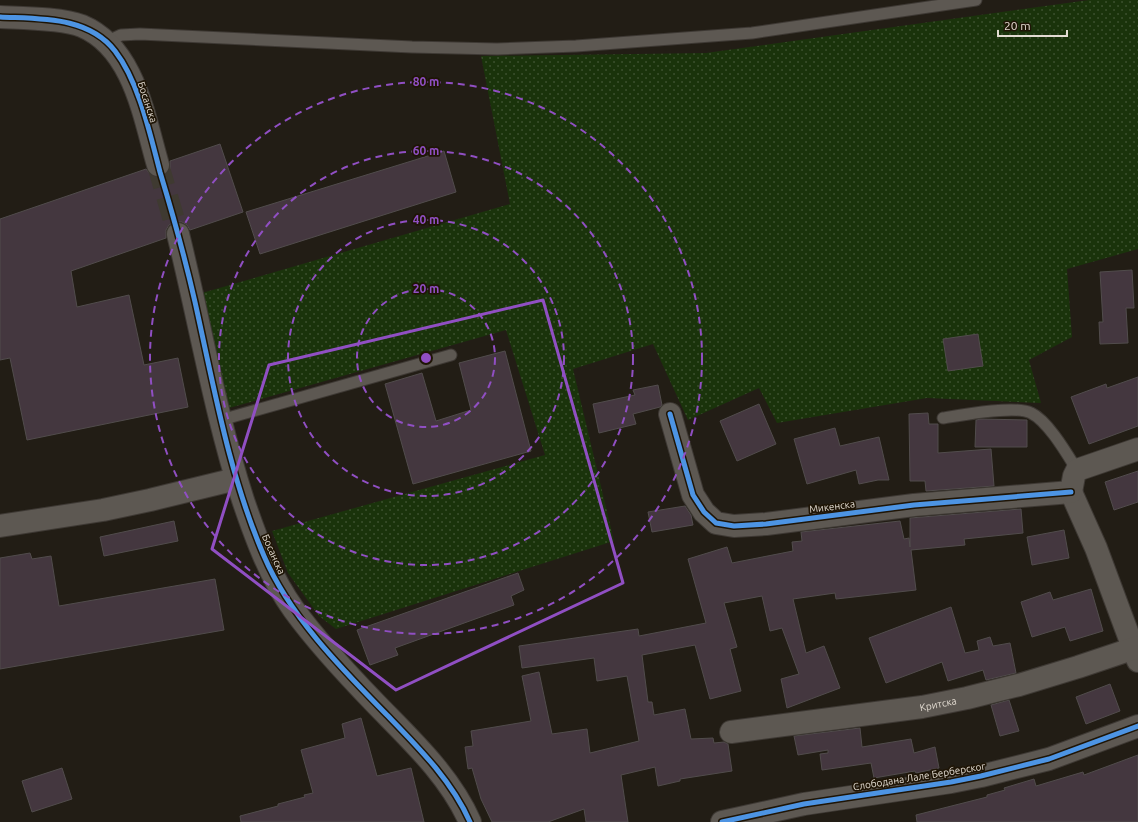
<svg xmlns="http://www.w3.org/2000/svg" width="1138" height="822" font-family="Ubuntu,sans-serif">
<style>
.grass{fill:url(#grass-dots)}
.building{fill:#44373f;stroke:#514c4c}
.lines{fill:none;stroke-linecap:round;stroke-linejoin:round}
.minor-tunnel{stroke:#3f3a31;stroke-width:22;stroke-dasharray:22 11;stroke-linecap:butt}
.service-casing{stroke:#3e3934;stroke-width:13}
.minor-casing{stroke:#3e3934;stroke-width:24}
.service{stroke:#5d5852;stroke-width:11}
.minor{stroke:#5d5852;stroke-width:22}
.cycleway-casing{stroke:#1f1506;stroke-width:8}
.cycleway{stroke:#4d94e3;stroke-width:5}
.marked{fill:none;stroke:#904fc3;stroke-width:3;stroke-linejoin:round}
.ring{fill:none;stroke:#904fc3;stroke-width:2;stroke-dasharray:7 5}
.labels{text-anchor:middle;stroke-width:3.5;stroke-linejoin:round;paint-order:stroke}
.street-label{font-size:10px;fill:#e2dbd1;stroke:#1f1506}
.centre{fill:#904fc3;stroke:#1f1506;stroke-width:2}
.ring-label{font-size:12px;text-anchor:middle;font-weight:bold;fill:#904fc3;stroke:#1f1506;stroke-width:3.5;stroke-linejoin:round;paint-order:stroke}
</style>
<defs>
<pattern id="grass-dots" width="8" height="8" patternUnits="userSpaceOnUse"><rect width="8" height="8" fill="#1a330b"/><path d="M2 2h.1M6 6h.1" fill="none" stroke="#3b502e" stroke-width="1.8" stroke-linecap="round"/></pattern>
</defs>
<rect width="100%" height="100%" fill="#221d15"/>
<polygon class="grass" points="1089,0 1138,0 1138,249 1067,269 1072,337 1029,360 1041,403 927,398 777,423 759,388 688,420 653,344 573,369 614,541 336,629 319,616 288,573 272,531 545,455 506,330 229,408 202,293 510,204 481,56 706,53"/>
<g class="building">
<polygon points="220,144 243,212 190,230 187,225 182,222 175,222 169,225 166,230 166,238 71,271 77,307 129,295 144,365 178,358 188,407 27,440 10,358 0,360 0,219 146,169 150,174 154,177 162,177 167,173 170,169 170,161"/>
<polygon points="444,151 456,192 260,254 246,212"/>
<polygon points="1132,270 1134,308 1126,308 1128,343 1100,344 1099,322 1103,322 1100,272"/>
<polygon points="978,334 983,366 948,371 943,339"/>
<polygon points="505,351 531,451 413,484 385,384 422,373 436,421 471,410 459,363"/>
<polygon points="1138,377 1138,426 1089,444 1071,397 1106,384 1107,388"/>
<polygon points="658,385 662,405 660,407 633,414 636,424 599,433 593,404 635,395 633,390"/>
<polygon points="759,404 776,444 737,461 720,421"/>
<polygon points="928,413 929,424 938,424 938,453 991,449 994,486 926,491 925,481 910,481 909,414"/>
<polygon points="981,419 1027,420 1027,447 975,447 976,420"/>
<polygon points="835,428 840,446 879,437 889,480 878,480 859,484 856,470 807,484 794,439"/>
<polygon points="1138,471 1138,502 1114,510 1105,482"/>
<polygon points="685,506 691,515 693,525 652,532 648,512"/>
<polygon points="1021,509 1023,533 964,539 965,545 911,550 916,590 836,599 835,593 793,599 806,653 824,646 840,688 787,708 781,679 799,674 782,628 770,631 762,596 724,603 737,647 730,649 741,691 710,699 695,645 642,655 648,702 652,702 654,715 685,709 691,739 713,738 714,743 724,742 728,744 732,771 680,779 680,781 658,786 655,767 621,775 628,822 586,822 584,809 548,822 492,822 481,799 472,768 468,769 465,747 473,746 471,731 531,721 522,676 539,672 552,734 587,729 590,753 639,741 627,676 597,681 594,658 522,668 519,646 638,629 639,636 706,623 688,559 727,547 732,563 793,551 792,542 802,541 801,532 900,521 904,539 909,538 910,547 910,518"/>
<polygon points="174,521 178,541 104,556 100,537"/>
<polygon points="1064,530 1069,558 1032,565 1027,537"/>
<polygon points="30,553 32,559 51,556 59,606 215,579 224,630 0,669 0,558"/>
<polygon points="518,573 524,590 511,596 514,605 395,648 398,655 370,665 357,630"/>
<polygon points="1091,589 1103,631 1070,641 1065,627 1032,637 1021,602 1050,592 1053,600"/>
<polygon points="951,607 965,653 979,650 977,641 990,637 993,646 1010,643 1016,673 986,680 983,670 948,681 942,662 886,683 869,638"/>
<polygon points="1110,684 1120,711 1086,724 1076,697"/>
<polygon points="1009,700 1019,731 1000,736 991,705"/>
<polygon points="361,718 377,776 411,768 424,822 241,822 240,816 278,806 278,804 305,797 304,795 313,793 301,750 345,738 342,724"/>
<polygon points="860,728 862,747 911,739 914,753 935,747 939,768 916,773 915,771 874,778 871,763 822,770 820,754 828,753 828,750 798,755 794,736"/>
<polygon points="1138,755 1138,822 917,822 916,815 987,797 987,795 1005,790 1004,788 1034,779 1036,786 1083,772 1084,775"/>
<polygon points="62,768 72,799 32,812 22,781"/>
</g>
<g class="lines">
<polyline class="minor-tunnel" points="158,165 178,234"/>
<defs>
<g id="service">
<polyline points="106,42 121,35 140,34 412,47 497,49 576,46 752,33 976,0"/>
<path d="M943,418C961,415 1016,405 1031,413C1048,421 1067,454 1077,470"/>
<polyline points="221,420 451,355"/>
</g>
<g id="minor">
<path d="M0,17C22,18 62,18 82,26C134,48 144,117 158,165"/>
<path d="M178,234C200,323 215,413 243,500C256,538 270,577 294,610C318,643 347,674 376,704C410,739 450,776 470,822"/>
<polyline points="670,414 693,495 704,512 716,523 734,526 766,524 914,505 1071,492"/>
<polyline points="1071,492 1096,548 1138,661"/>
<polyline points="1071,492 1074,476 1077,470 1138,449"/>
<polyline points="0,526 103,510 150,500 236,479"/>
<path id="s1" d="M731,732L922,707L967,698L1019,685L1078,667L1138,647"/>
<polyline points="722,822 804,804 951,782 981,776 1049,759 1138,726"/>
</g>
</defs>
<use href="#service" class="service-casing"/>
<use href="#minor" class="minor-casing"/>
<use href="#service" class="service"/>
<use href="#minor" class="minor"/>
<defs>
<g id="cycleway">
<path d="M0,17C40,19 88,16 115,51C139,82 150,134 160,172C173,215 185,258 195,302C214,387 229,475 264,556C290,617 342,669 388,716C419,748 452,781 470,822"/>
<polyline points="670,414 693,495 704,512 716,523 734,526 766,524 914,505 1071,492"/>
<polyline points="722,822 804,804 951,782 981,776 1049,759 1138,726"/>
</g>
</defs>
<use href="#cycleway" class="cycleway-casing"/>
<use href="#cycleway" class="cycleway"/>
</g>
<path class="marked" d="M543,300L623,583L396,690L212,549L269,365Z"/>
<g class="ring">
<circle cx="426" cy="358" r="69"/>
<circle cx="426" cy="358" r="138"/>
<circle cx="426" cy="358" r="207"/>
<circle cx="426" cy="358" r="276"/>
</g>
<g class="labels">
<g class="street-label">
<text transform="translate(148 102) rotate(72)" y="4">Босанска</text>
<text transform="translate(832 506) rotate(-7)" y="4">Микенска</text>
<text transform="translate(274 554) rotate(66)" y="4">Босанска</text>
<text dy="4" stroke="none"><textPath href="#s1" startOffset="209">Критска</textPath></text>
<text transform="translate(919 776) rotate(-9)" y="4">Слободана Лале Берберског</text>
</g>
</g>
<circle cx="426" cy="358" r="6" class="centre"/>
<g class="ring-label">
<text x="426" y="86">80 m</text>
<text x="426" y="155">60 m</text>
<text x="426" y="224">40 m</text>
<text x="426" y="293">20 m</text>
</g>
<path d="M998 30v6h69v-6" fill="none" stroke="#e2dbd1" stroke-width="2"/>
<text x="1004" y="30" font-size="12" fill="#e2dbd1" stroke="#1f1506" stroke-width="3" paint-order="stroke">20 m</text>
</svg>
